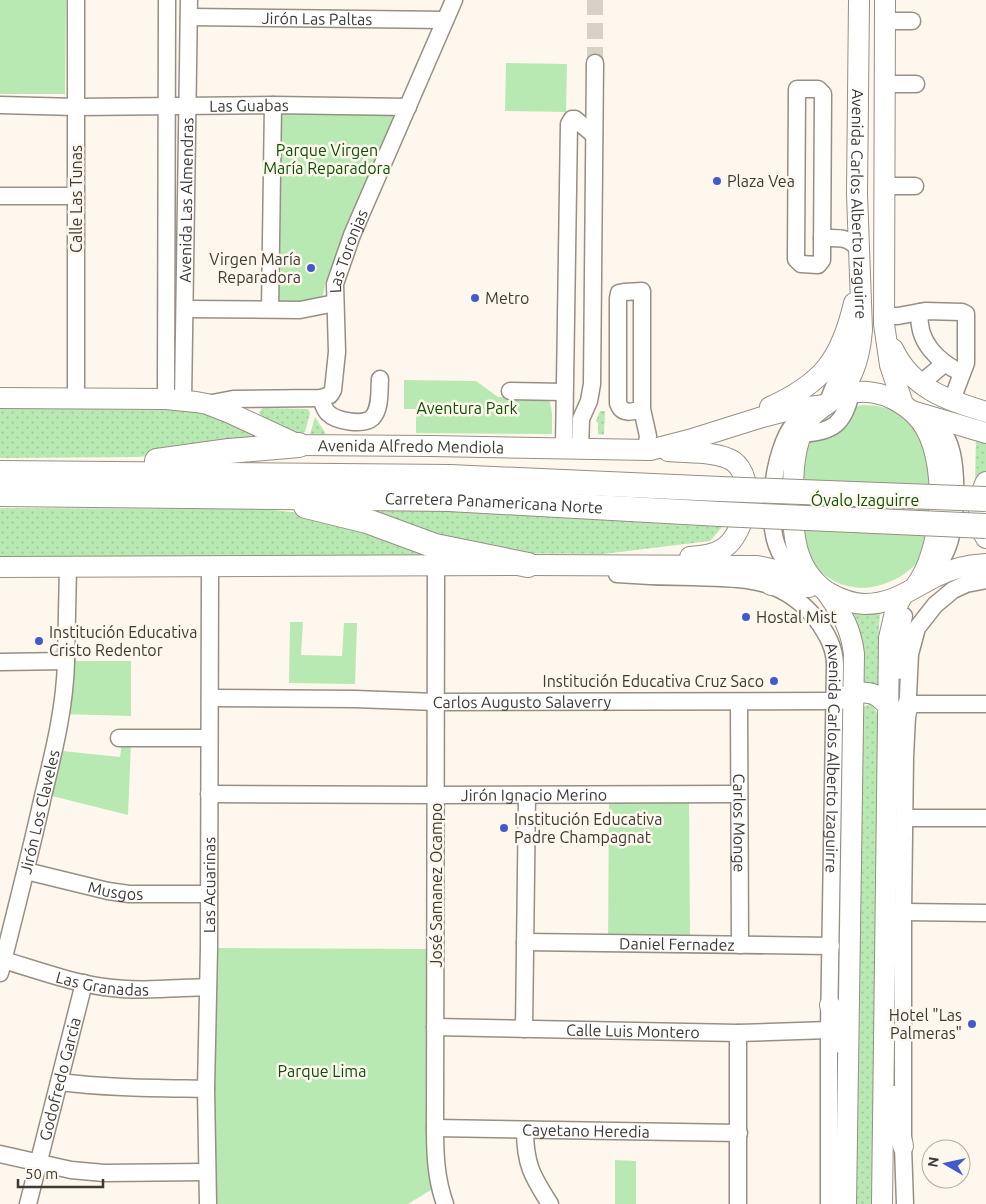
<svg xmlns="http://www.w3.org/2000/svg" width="986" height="1204" font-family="Ubuntu,sans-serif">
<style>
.grass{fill:url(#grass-dots)}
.park{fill:#b8e9b2}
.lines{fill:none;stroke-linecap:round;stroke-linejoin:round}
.minor-tunnel{stroke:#d7d1c8;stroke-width:16;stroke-dasharray:16 8;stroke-linecap:butt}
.minor-casing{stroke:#978f84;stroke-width:19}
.major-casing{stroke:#978f84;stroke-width:22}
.highway-casing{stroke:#978f84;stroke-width:26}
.minor{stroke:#fff;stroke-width:16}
.major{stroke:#fff;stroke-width:20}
.highway{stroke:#fff;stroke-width:24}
.highway-bridge-casing{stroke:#978f84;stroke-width:26;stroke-linecap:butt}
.highway-bridge{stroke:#fff;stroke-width:24}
.poi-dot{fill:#415bce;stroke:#fef7ed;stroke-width:2}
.labels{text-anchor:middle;stroke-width:5;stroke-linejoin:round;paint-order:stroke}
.street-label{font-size:16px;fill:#3d3a35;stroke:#fef7ed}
.park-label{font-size:16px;fill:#0b5005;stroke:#fef7ed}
.poi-label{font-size:16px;fill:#3d3a35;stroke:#fef7ed;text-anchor:start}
</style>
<defs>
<pattern id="grass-dots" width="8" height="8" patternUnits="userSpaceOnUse" patternTransform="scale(1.25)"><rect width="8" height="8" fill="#b8e9b2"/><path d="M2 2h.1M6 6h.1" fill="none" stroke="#9fc99a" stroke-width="1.8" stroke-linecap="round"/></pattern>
</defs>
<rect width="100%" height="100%" fill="#fef7ed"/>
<g class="grass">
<polygon points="0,408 193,410 233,423 269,439 205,452 136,457 0,458"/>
<polygon points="263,408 308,409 310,413 305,432 295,434 261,417 259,412"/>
<polygon points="600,411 605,411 604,435 598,434 598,423 596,421"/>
<polygon points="315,417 326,434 310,434"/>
<polygon points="976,438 986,441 986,471 980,483 975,484"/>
<polygon points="0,508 265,509 333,517 482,559 0,558"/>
<polygon points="396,508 722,527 710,541 603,554 484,553 362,510"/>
<polygon points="886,609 880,615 879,625 878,687 862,688 855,619 852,612 868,614"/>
<polygon points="869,704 873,705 878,715 874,1204 854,1204 862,708"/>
</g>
<g class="park">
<polygon points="0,0 66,0 65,94 0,94"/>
<polygon points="506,63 567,64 566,112 505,111"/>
<polygon points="277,110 402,110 325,284 322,303 274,304"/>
<polygon points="404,380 476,381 498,397 544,398 550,402 552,413 552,434 416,433 416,409 404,409"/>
<path d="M862,405C922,405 930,453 929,502C929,519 929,543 920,558C909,576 882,588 861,588C843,587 826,580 815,565C809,556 801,534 800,523C800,514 802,505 802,496C804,473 803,446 819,427C830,414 845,409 862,405Z"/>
<polygon points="290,622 303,622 301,655 342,656 344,623 357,623 355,684 289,683"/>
<polygon points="66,661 131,661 131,716 61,714"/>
<polygon points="122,742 131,743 128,815 44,794 53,750 120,757"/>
<polygon points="689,794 690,945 608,944 609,795"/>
<polygon points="215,948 430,949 434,1188 408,1204 214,1204"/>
<polygon points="615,1160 636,1161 636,1204 615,1204"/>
</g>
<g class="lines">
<polyline class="minor-tunnel" points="595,63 595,0"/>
<defs>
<g id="minor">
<path id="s1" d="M189,17L445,20"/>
<polyline points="885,21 912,21"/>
<polyline points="885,84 916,84"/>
<polygon points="797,89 818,89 823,94 822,260 818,265 801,264 796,259"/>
<path id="s2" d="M0,105L76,107L273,105L408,107"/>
<polyline points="884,186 915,186"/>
<polyline points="0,196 75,196"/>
<path d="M822,238C837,238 849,236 858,249"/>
<polyline points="185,309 300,310 335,303"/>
<polyline points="270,309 273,105"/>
<path d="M920,312C916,341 938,362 962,373"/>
<polyline points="884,316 898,316 925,311 962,312 966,314 966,363 952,400"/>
<polyline points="920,384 944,364"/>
<polyline points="510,391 564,392"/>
<path d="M321,398C323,404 324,409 328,413C336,421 363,426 372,418C381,409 379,391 380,379"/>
<polyline points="76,399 76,0"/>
<polyline points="166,399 167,0"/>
<path id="s3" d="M183,401L189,0"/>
<path id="s4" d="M207,404L233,399L321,398L330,395L333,390L337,352L335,284L352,235L454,0"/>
<path d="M827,404C836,380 847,358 855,334"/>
<path d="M642,409C632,412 622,415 618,403V298L619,293L624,292L642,291V409L648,436L646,450"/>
<path d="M920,418C927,422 938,427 943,433C960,452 957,523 948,546C943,560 935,568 924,576"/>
<path d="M802,434C833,432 844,424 851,393"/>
<polyline points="564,448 569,124 572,119 575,119 594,135"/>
<polyline points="580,449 581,419 589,401 592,384 595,63"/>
<path d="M436,566L435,1128C435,1154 436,1179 445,1204"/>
<path d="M806,571C798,567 789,564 783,557C762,531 773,448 794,424C799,418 807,415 814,412"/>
<path id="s5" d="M617,574C642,576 668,577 693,577C745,579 781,576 817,620C827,634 835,648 835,665L829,1030V1204"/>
<polyline points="0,662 66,661 68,567"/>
<polyline points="898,671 900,634 904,616"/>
<path id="s6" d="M210,698L355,699L436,702L835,701"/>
<path id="s7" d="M739,702L740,945"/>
<polyline points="908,704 986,704"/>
<polyline points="119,738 209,738"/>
<path id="s8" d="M209,794L435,795L738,794"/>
<polyline points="904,818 986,818"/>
<path id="s9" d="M26,871L108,891L129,894H209"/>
<polyline points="903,912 986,913"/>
<path id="s10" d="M525,942L831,946"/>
<path id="s11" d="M0,959C34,969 69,982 104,987C138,992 174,988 208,987"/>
<path id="s12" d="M0,973C15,914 30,855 43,796C54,751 65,707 66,661"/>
<path id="s13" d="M435,1027L738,1033L829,1030"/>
<polyline points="524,1029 527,795"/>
<path d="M59,1082C108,1088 157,1088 206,1089"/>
<path id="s14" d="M435,1128L739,1133"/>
<path d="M525,1130C525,1164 532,1176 550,1204"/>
<polyline points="0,1154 71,1170 104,1173 206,1172"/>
<path id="s15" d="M28,1204L84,983"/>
<path id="s16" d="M208,1204L206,1089L209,948L210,567"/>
<polyline points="738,1204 738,1033"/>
<polyline points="905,1204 903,1146 903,912 905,757 910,654 917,628 935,605 953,590 966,584 986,580"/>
</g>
<g id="major">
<path id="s17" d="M859,0L857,194L862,330C860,357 853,384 831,401C821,409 812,413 806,424C794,445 793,472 793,495C792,532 794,571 829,593C840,599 852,604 865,604C893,604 911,589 935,577C950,569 968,565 986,564"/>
<polyline points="885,0 884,324 890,365 903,404"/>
<path d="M893,349C912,389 947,400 986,412"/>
<path id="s18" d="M0,398L166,399L196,402L207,404L230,413L299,445L431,446L650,450L689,440L759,418L793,409L825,405"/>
<path d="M833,400C838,398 845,395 851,393C865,390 882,393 895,400C908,407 919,416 926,429C948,469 943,551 915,587"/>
<path d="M770,407C823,383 841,359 854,303"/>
<polyline points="912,411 986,433"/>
<path d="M668,451C686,453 718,451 733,461C757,478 746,533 724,548C714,555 702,556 690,557"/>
<path d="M986,482L984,486C979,503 975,522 986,538"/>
<polyline points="0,567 528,565 757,566 789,573 814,581"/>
<polyline points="771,585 809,587"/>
<path d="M827,593C842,614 851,628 854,654L846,1204"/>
<path d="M835,701C855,692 876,685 889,709"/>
<polyline points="896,755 908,704"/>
<polyline points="830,1005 843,1044"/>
<polyline points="894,1096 896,1115 903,1146"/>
<polyline points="882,1204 889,638 896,608 902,596"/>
</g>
<g id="highway">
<polyline points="157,461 229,451 299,445"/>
<polyline points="0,473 450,477 720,489"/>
<path id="s19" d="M0,494L449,499L720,514"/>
<polyline points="306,506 367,521 435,546 528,565"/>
</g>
</defs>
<use href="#minor" class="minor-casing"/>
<use href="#major" class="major-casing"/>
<use href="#highway" class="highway-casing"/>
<use href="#minor" class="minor"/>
<use href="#major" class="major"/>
<use href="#highway" class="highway"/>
<defs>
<g id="highway-bridge">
<polyline points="720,489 986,499"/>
<polyline points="720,514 986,526"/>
</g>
</defs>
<use href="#highway-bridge" class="highway-bridge-casing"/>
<use href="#highway-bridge" class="highway-bridge"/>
</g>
<g class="poi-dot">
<circle cx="717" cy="181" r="5"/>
<circle cx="311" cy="268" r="5"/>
<circle cx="475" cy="298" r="5"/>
<circle cx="746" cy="617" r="5"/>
<circle cx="39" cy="641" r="5"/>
<circle cx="774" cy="681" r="5"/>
<circle cx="504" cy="828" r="5"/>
<circle cx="972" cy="1024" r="5"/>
</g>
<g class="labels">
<g class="street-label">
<text dy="6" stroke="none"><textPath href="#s1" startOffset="128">Jirón Las Paltas</textPath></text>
<text dy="6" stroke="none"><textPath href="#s2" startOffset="249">Las Guabas</textPath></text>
<text transform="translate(76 199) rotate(-90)" y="6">Calle Las Tunas</text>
<text dy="6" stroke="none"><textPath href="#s3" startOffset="201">Avenida Las Almendras</textPath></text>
<text dy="6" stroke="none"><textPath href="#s17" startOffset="204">Avenida Carlos Alberto Izaguirre</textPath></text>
<text dy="6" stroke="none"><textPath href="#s4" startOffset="271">Las Toronjas</textPath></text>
<text dy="6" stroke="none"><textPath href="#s18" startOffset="420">Avenida Alfredo Mendiola</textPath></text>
<text dy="6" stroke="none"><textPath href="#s19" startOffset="494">Carretera Panamericana Norte</textPath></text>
<text dy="6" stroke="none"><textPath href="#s6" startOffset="312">Carlos Augusto Salaverry</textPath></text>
<text dy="6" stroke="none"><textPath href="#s5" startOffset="355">Avenida Carlos Alberto Izaguirre</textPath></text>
<text dy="6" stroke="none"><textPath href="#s8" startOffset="325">Jirón Ignacio Merino</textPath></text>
<text dy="6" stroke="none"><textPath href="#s12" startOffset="166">Jirón Los Claveles</textPath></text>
<text dy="6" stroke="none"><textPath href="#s7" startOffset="121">Carlos Monge</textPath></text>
<text dy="6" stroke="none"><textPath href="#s16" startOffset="319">Las Acuarinas</textPath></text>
<text transform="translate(436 885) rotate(-90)" y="6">José Samanez Ocampo</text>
<text dy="6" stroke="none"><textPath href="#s9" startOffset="92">Musgos</textPath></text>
<text dy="6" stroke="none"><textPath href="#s10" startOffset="152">Daniel Fernadez</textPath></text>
<text dy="6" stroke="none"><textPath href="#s11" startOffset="106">Las Granadas</textPath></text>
<text dy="6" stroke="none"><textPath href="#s13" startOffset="198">Calle Luis Montero</textPath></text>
<text dy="6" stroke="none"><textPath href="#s15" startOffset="129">Godofredo Garcia</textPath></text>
<text dy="6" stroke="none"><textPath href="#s14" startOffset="151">Cayetano Heredia</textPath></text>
</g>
<g class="park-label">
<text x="327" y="156">Parque Virgen<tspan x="327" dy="18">María Reparadora</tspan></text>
<text x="467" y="414">Aventura Park</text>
<text x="865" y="506">Óvalo Izaguirre</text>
<text x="322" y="1077">Parque Lima</text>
</g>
<g class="poi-label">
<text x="727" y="187">Plaza Vea</text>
<text x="301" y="265" text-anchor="end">Virgen María<tspan x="301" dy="18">Reparadora</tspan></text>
<text x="485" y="304">Metro</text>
<text x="756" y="623">Hostal Mist</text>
<text x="49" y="638">Institución Educativa<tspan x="49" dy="18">Cristo Redentor</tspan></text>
<text x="764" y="687" text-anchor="end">Institución Educativa Cruz Saco</text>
<text x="514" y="825">Institución Educativa<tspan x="514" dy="18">Padre Champagnat</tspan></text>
<text x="962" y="1021" text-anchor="end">Hotel "Las<tspan x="962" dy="18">Palmeras"</tspan></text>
</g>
</g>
<g transform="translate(946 1164) rotate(279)"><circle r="24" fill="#fef7ed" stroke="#b1aba3"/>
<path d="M0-4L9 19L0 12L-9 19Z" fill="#415bce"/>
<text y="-8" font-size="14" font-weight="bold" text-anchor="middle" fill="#3d3a35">N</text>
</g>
<path d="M18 1179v8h85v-8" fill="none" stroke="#3d3a35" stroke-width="2.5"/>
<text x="25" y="1179" font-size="15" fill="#3d3a35" stroke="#fef7ed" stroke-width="4" paint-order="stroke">50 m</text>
</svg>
